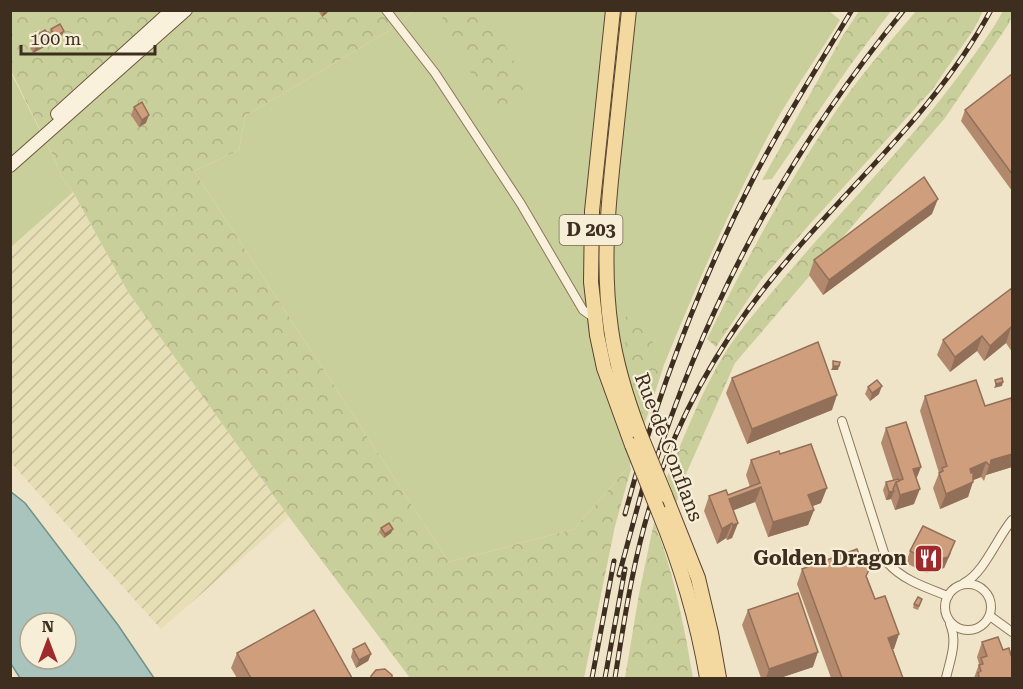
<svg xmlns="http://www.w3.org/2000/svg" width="1023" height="689" font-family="'Roboto Serif',serif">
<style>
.farmland{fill:url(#farmland-furrows)}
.green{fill:#c9cf9b}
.forest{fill:url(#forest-crowns)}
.water{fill:#a9c4bc;stroke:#6f938a;stroke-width:1.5;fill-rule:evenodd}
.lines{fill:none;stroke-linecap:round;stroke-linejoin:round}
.minor-casing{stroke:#8d765c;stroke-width:10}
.secondary-casing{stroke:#6f573f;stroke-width:14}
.primary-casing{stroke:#5b4430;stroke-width:16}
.minor{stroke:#faf1dc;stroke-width:8}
.secondary{stroke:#faf1dc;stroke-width:12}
.primary{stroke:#f3d9a0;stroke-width:14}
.rail-casing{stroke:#3d2e20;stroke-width:5}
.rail{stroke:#f7eed8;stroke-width:3;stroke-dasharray:9;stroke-linecap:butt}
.primary-bridge-casing{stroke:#5b4430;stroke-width:16;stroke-linecap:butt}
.primary-bridge{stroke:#f3d9a0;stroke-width:14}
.wall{fill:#b2896c}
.shaded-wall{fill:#916f58}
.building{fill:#cf9f7d;stroke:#916f58;stroke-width:1.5}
.labels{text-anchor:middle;stroke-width:4.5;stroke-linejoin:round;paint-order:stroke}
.shield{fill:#f7eed8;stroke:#756857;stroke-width:1.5}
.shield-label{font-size:18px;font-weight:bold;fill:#3d2e20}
.street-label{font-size:20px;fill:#3d2e20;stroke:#f7eed8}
.poi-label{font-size:20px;font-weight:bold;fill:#3d2e20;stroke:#f7eed8;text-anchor:end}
</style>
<defs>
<pattern id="farmland-furrows" width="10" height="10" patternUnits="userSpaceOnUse" patternTransform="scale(1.5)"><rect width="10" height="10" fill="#e6deb5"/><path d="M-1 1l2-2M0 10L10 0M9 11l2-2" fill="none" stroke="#c6bf9b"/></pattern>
<pattern id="forest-crowns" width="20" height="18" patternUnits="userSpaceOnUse" patternTransform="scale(1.5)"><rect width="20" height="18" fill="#c9cf9b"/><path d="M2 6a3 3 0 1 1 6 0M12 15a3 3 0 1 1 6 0" fill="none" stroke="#aeb285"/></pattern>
</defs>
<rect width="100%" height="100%" fill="#f0e4c8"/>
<polygon class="farmland" points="73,192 128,292 289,517 161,629 11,463 10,247"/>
<g class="green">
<path d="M828,10L840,20C819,55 794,89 774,125C732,203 697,284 664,365L656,352L634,389L645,423L630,465L574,529L449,562L194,171L239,150L245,116L387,32L414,11Z"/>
<polygon points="10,71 55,160 62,178 73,192 11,247"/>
</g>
<g class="forest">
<path d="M917,10L983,11L974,29L932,90L809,225L761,280L716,347L707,339C746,260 787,183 836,111C860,75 889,43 917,10Z"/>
<polygon points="11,11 414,11 387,32 245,116 239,150 194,171 449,562 574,529 630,465 631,469 615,526 584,678 410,678 289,517 128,292 73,192 62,178 55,160 11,71"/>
<polygon points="439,11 486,11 532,94 493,115"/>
<polygon points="859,11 891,11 849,67 772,179 762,180 842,37"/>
<path d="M1003,11H1012L1010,22L945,118L735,363L683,481L682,489L676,503L667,477C685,435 701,392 725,353C740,329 760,307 778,285C836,215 902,152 957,78C973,56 990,35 1003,11Z"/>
<polygon points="636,310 664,365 645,423 634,389 621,320"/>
<path d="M654,522C674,572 684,626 693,678H625L639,594Z"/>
</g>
<path class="water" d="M10,491L25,503L118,625L154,678H20L11,664ZM30,623H66V659H30Z"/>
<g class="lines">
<defs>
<g id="minor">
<polyline points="386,10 435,73 521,204 583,310 594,318"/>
<path d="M842,421L887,562C902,580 927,588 948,596"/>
<path d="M964,583C984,573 997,538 1012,520"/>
<circle cx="968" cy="607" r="23"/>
<polyline points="990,616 1012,632"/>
<path d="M946,678C950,660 958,642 950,624"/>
</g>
<g id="secondary">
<polyline points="57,114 172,10"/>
<polyline points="10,166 186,10"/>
</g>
<g id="primary">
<polyline points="613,10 592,211 591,282 597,335 604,368 632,445"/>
<path d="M629,10C624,54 620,98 615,142C608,205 602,266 611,329C616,365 627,400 640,434"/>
<polyline points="665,495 698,578 711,633 719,678"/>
<path d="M658,510C681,565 697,619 707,678"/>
</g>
</defs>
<use href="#minor" class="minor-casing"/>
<use href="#secondary" class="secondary-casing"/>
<use href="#primary" class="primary-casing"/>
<use href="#minor" class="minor"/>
<use href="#secondary" class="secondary"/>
<use href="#primary" class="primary"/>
<defs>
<g id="rail">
<path d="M651,476C705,305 790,149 904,10"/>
<path d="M625,514C656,398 698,286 753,179C783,121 818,66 852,10"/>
<polyline points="619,575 649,465"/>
<polyline points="592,678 614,561"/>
<polyline points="605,678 625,569"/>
<path d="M615,678C625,614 635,549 656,487C684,402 732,324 790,257C859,176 940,105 991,10"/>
</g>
</defs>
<use href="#rail" class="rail-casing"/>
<use href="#rail" class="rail"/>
<defs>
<g id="primary-bridge">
<polyline points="640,434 665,495"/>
<polyline points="632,445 658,510"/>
</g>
</defs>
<use href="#primary-bridge" class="primary-bridge-casing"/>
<use href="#primary-bridge" class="primary-bridge"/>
</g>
<g class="wall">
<polygon points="318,10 329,10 327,13 322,17"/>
<polygon points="51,29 64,31 62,35 54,40 49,33"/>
<polygon points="35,36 48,45 33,53 30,48"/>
<polygon points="1012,74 1012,191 961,121 965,110"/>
<polygon points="134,107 146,123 139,127 131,115"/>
<polygon points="932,214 823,295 809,275 814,260"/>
<polygon points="1012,288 1012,352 1006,343 984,361 977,351 950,372 937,355 943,340"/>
<polygon points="732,378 832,410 747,444 726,393"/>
<polygon points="868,387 879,394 870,401 865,394"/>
<polygon points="925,396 985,406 1012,403 1012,467 986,475 984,481 981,477 973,480 968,497 940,509 933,488 939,473 920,411"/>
<polygon points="886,428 921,467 916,479 914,504 895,510 891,499 886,500 883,490 886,482 893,480 881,443"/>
<polygon points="780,454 821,503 812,506 814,510 808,525 768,537 755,502 733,510 738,523 732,538 727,540 726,538 717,544 704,511 709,496 728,495 750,487 746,475 751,460"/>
<polygon points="381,528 391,533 384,538 379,532"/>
<polygon points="910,551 951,553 944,568 926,573 906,563"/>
<polygon points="802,569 867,577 894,649 893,649 903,678 831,678 797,584"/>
<polygon points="922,599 918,610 913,608 914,604"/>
<polygon points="748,610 813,667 780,678 761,678 742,625"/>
<polygon points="982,642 1003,650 1011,655 1012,678 974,678 979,664 977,657"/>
<polygon points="353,649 371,654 368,661 356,668 351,657"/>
<polygon points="237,653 352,678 237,678 231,668"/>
</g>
<g class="shaded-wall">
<polygon points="327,10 328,10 327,13 322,17 323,13"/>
<polygon points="64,31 62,35 54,40 55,37"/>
<polygon points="50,37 48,45 33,53 36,46"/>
<polygon points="149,115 146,123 139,127 142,120"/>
<polygon points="938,199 932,214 823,295 829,280"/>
<polygon points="1011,327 1006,343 984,361 990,346"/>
<polygon points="982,336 977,351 950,372 955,357"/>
<polygon points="833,366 839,366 838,370 831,370"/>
<polygon points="1003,382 1002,386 994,388 996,384"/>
<polygon points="882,386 879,394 870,401 872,393"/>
<polygon points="837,395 832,410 747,444 752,429"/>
<polygon points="1012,454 1012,467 986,475 991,460"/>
<polygon points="986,462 981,477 964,484 970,469"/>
<polygon points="921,467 915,482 913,469"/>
<polygon points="973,482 968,497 940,509 946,494"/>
<polygon points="761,487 755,502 724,514 729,499"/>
<polygon points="827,488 821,503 802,510 808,495"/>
<polygon points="920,489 914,504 895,510 900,495"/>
<polygon points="894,491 891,499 886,500 889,492"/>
<polygon points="814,510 808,525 768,537 773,522"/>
<polygon points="732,523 726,538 717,544 722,529"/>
<polygon points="738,523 732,538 727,540 733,525"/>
<polygon points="393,529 391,533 384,538 385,534"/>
<polygon points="955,541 944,568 926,573 930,562"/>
<polygon points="899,634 894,649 883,653 888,638"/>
<polygon points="818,652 813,667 780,678 766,678 769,669"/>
<polygon points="371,654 368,661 356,668 359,660"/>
</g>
<g class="building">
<polygon points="60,24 64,31 55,37 51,29"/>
<polygon points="45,30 47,33 36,39 35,36"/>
<polygon points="48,32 50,37 36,46 33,41"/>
<polygon points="1012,74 1012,174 965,110"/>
<polygon points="142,102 149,115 142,120 134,107"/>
<polygon points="924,177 938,199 829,280 814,260"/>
<polygon points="1012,288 1012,330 1011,327 990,346 982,336 955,357 943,340"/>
<polygon points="818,342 837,395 752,429 732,378"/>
<polygon points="833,361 840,362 839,366 833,366"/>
<polygon points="1002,378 1003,382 996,384 995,380"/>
<polygon points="877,380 882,386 872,393 868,387"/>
<polygon points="976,380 985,406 1011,398 1012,403 1012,454 991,460 990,466 986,462 970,469 971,473 973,472 973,482 946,494 939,473 943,471 942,468 947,466 925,396"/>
<polygon points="906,422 921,467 913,469 920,489 900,495 896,482 903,479 886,428"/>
<polygon points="811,444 827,488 808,495 814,510 773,522 761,487 729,499 738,523 733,525 732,523 722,529 709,496 726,490 728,495 760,483 751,460 779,451 780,454"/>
<polygon points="898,479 899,481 896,482 893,489 894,491 889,492 886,482"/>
<polygon points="389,523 393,529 385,534 381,528"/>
<polygon points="923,526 955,541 948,557 930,562 910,551"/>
<polygon points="857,549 863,565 870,568 866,576 875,599 885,596 899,634 888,638 903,678 842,678 802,569"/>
<polygon points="798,593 818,652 769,669 748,610"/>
<polygon points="918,597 922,599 919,606 914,604"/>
<polygon points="314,610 352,678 251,678 237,653"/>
<polygon points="998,637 1003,650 1009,648 1011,655 1012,654 1012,678 978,678 979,676 978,673 981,671 979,665 983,664 981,658 987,656 982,642"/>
<polygon points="365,643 371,654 359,660 353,649"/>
<polygon points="385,669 392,675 392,678 371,678 371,676 376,670"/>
</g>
<defs>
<symbol id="restaurant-square" viewBox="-11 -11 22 22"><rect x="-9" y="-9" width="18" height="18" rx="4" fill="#9e2a2b" stroke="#f7eed8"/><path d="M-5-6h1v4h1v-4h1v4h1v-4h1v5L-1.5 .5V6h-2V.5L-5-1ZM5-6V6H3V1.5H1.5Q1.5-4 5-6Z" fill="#fff"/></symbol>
</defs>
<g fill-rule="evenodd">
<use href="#restaurant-square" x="912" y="542" width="33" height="33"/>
</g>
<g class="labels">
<rect class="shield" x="559.5" y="215" width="63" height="30" rx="4.5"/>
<g class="shield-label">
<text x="591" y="236">D 203</text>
</g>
<g class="street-label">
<text transform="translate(669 447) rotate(69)" y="7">Rue de Conflans</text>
</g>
<g class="poi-label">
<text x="907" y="565">Golden Dragon</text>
</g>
</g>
<rect width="1023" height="689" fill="none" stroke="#3d2e20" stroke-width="24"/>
<g transform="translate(48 641)"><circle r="28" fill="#f7eed8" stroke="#ada18e" stroke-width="1.5"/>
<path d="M0-4.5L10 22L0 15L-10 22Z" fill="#9e2a2b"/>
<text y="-9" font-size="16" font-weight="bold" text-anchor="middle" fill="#3d2e20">N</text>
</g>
<path d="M21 45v9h134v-9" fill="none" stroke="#3d2e20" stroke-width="3"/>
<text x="30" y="45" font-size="18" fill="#3d2e20" stroke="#f7eed8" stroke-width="4.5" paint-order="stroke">100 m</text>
</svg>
